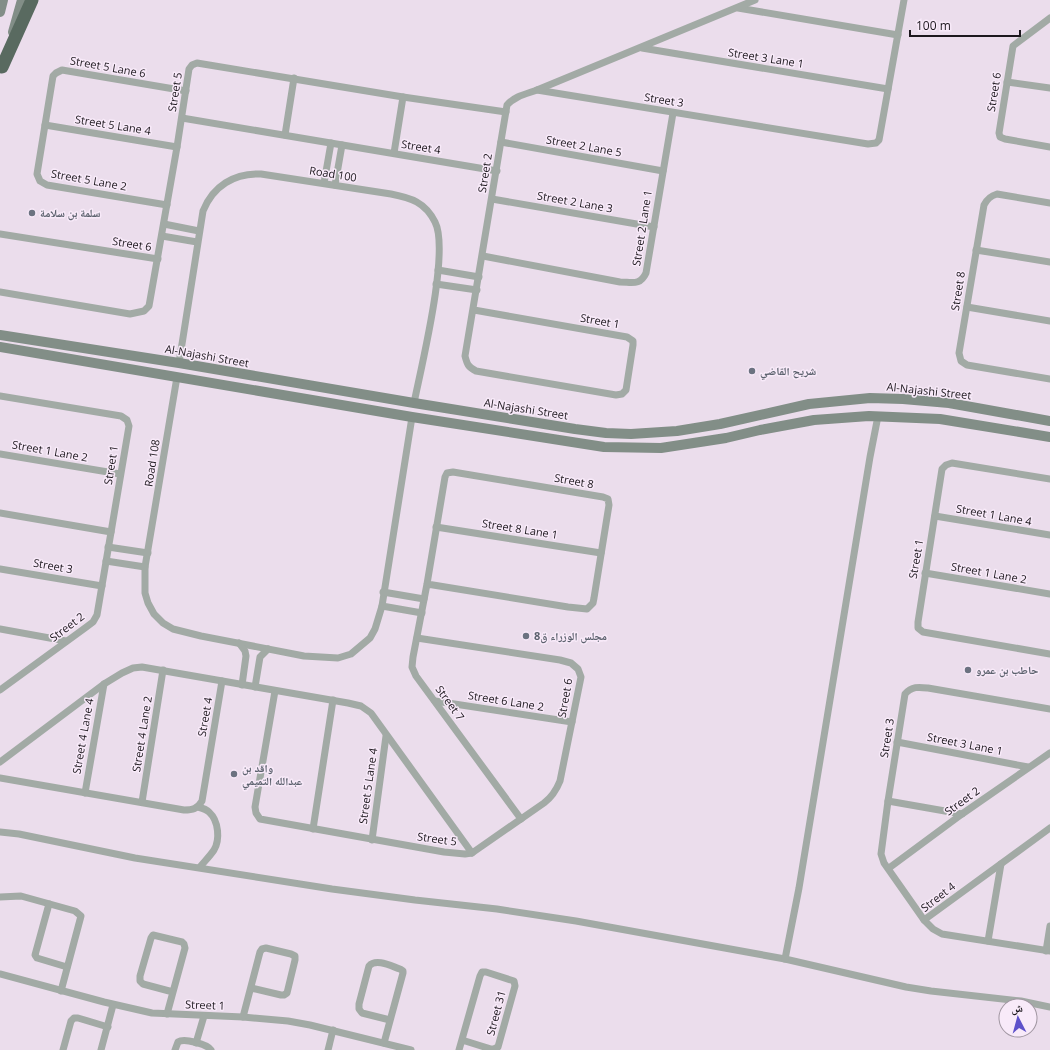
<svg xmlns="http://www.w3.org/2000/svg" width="1050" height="1050" font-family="'Open Sans','Noto Naskh Arabic',sans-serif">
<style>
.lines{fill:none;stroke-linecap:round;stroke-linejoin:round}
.street{stroke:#a2aaa5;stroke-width:7}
.secondary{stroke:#828e87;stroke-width:10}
.highway{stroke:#596a60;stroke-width:13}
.worship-dot{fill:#6b7280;stroke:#f8eaf9;stroke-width:1.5}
.labels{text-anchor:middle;stroke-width:3;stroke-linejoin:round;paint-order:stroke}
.street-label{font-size:11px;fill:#1c171d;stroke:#f8eaf9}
.worship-label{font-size:11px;font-weight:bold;fill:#5b616d;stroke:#f8eaf9;text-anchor:start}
</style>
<rect width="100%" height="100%" fill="#ebddec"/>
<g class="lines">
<g class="street">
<polyline points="738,8 898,35"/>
<polyline points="1050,18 1013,46 999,133 1000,137 1005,139 1050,147"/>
<polyline points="642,48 888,89"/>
<polyline points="1007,82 1050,88"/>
<polyline points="537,90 868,144 876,143 879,140 904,0"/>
<polyline points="182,118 497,171"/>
<polyline points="45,125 177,147"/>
<polyline points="285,135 294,78"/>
<polyline points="501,142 663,171"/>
<polyline points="394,153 403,97"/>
<polyline points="324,183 331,143"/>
<polyline points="335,185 342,145"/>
<polyline points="492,199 654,227"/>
<path d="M1050,203L997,194C990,196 987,199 984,205L959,353L961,361L967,365L1050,379"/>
<polyline points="167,205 47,185 40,181 37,174 53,76 56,73 62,70 186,91"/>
<polyline points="164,224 199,231"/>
<polyline points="0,234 158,259"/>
<polyline points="162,236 197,242"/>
<polyline points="976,250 1050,262"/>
<path d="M483,256L620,282C632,282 640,286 646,273L673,113"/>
<polyline points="438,270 479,277"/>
<polyline points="436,284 477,290"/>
<polyline points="0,292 130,314 144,311 149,306 177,147 189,69 192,65 197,63 403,97 506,112"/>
<polyline points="967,307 1050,321"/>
<path d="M474,310L627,337L633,341V345L626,390L622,394L616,395L476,371C468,367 467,364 465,356L507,105C515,96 526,94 537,90L755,0"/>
<path d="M179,363L203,211C213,186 234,173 261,174L391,194C411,198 425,202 435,222C450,251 421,368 414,403"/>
<polyline points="177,377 145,567 145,593 148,603 154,614 163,623 173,629 201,636 304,656 338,658 351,654 370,638 375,629 382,606 412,417"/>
<polyline points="0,396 121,416 127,420 129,426 97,615 93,622 85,628 0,690"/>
<polyline points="0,454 120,474"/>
<polyline points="1050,479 952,463 946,465 942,469 918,622 918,628 923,632 1050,654"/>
<polyline points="0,513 111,532"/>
<polyline points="935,516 1050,535"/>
<polyline points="436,527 601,553"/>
<polyline points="108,547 148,553"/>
<polyline points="106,561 145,567"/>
<polyline points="0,569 102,586"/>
<polyline points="925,573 1050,594"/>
<polyline points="427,584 568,607 587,609 593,603 594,598 609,505 608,499 603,497 453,472 447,473 445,477 427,584 413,657 412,667 416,676 521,819"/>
<polyline points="383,592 424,599"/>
<polyline points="382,606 422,613"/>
<polyline points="0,629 66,641"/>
<polyline points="239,643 245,651 246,656 242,685"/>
<polyline points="255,687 260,657 268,649"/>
<path d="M275,691L255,807L256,813L260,819L444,852L465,854L472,853L544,803C552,797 556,791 560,781L581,677L578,669L571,663L560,660L417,638"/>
<polyline points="435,701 572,722"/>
<path d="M1050,709L928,688C919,687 912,686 905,694L888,801L881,854L884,863L924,920L933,929L942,934L1050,951"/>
<polyline points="897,742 1028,767"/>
<polyline points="0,762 104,684 122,673 133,668 142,667 348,703 361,706 371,713 472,853"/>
<path d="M0,778L184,810C193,810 197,809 202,801L222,681"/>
<polyline points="85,793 104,684"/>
<polyline points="888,801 962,814"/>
<polyline points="142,802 163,670"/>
<path d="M198,807C202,808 207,810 209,812C219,821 220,840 214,850C210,856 204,862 200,867"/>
<polyline points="313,829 333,700"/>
<polyline points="0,832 19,834 135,858 332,889 415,900 497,909 576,921 785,959 906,987 931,991 1021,1001 1050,1007"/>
<polyline points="372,840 386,736"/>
<polyline points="889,868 962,814 1050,753"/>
<polyline points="0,897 21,896 75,911 81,916 61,991"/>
<polyline points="49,904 35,955 37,958 67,967"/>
<polyline points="924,920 1050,828"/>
<polyline points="988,941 1001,864"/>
<polyline points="1046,951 1050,926"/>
<polyline points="785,959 799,888 870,457 878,416"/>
<polyline points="0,974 104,1002 152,1013 243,1017 288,1021 310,1025 411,1050"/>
<polyline points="167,1014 185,948 184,944 182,942 153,935 151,938 140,976 140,981 143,984 173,992"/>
<polyline points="243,1017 260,952 262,949 266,948 291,954 295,956 295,960 287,993 284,995 281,995 251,988"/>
<polyline points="196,1043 204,1016"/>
<path d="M384,1043L403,973V971L400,969C391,966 376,958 369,966L359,1004V1009L362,1013L390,1020"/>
<polyline points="63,1050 71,1021 74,1018 78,1018 108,1027"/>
<polyline points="101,1050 113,1005"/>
<path d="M175,1050L178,1042C184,1038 207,1044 211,1050"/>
<polyline points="328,1050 333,1030"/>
<polyline points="459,1050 480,976 482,972 486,972 514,981 515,986 498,1047 494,1049 491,1049 462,1040"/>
</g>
<g class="secondary">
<polyline points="0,12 3,0"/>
<polyline points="13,32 22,0"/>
<polyline points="0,335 179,363 414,403 575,429 606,433 631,434 677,431 720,424 809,404 870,398 903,399 949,403 1050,421"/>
<polyline points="0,347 412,417 604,447 661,448 726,438 760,430 814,420 869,416 940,419 1050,437"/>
</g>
<polyline class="highway" points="2,67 32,0"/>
</g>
<g class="worship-dot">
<circle cx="32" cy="213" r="4"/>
<circle cx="752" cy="371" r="4"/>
<circle cx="526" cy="636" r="4"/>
<circle cx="968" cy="670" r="4"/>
<circle cx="234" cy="774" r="4"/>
</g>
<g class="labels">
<g class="street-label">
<text transform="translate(766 58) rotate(9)" y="4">Street 3 Lane 1</text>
<text transform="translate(108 67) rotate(10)" y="4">Street 5 Lane 6</text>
<text transform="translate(175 92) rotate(-81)" y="4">Street 5</text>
<text transform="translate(994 92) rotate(-81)" y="4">Street 6</text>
<text transform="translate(664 100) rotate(9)" y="4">Street 3</text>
<text transform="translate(113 125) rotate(9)" y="4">Street 5 Lane 4</text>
<text transform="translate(584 146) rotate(10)" y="4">Street 2 Lane 5</text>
<text transform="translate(421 147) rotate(9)" y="4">Street 4</text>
<text transform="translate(485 173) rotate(-81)" y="4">Street 2</text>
<text transform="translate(333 174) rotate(9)" y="4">Road 100</text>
<text transform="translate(89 180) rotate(10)" y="4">Street 5 Lane 2</text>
<text transform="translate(575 202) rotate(10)" y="4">Street 2 Lane 3</text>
<text transform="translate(642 228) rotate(-81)" y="4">Street 2 Lane 1</text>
<text transform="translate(132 244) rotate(9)" y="4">Street 6</text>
<text transform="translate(958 291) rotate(-81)" y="4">Street 8</text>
<text transform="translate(600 321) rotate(10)" y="4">Street 1</text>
<text transform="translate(207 356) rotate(10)" y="4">Al-Najashi Street</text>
<text transform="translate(929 391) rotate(6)" y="4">Al-Najashi Street</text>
<text transform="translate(526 409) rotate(9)" y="4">Al-Najashi Street</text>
<text transform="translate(50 451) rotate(10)" y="4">Street 1 Lane 2</text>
<text transform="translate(152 463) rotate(-81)" y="4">Road 108</text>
<text transform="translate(111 465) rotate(-81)" y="4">Street 1</text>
<text transform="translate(574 481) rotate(10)" y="4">Street 8</text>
<text transform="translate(994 515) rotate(10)" y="4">Street 1 Lane 4</text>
<text transform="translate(520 529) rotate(9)" y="4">Street 8 Lane 1</text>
<text transform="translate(916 559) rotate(-80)" y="4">Street 1</text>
<text transform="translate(53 566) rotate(10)" y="4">Street 3</text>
<text transform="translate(989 573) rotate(10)" y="4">Street 1 Lane 2</text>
<text transform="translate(67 627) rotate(-37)" y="4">Street 2</text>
<text transform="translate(565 698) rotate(-80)" y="4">Street 6</text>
<text transform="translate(506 701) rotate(9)" y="4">Street 6 Lane 2</text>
<text transform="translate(450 703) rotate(54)" y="4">Street 7</text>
<text transform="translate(205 717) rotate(-80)" y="4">Street 4</text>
<text transform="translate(142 734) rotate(-81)" y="4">Street 4 Lane 2</text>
<text transform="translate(83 736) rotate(-80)" y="4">Street 4 Lane 4</text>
<text transform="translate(887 738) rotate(-81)" y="4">Street 3</text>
<text transform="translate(965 744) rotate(11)" y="4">Street 3 Lane 1</text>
<text transform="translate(368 786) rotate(-82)" y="4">Street 5 Lane 4</text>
<text transform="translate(962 801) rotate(-36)" y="4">Street 2</text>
<text transform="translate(437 839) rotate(8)" y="4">Street 5</text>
<text transform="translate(938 897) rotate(-38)" y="4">Street 4</text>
<text transform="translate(205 1005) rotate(2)" y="4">Street 1</text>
<text transform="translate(496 1013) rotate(-75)" y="4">Street 31</text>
</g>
<g class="worship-label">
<text x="40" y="217">سلمة بن سلامة</text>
<text x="760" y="375">شريح القاضي</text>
<text x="534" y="640">مجلس الوزراء ق8</text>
<text x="976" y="674">حاطب بن عمرو</text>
<text x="242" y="772">واقد بن<tspan x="242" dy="13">عبدالله التميمي</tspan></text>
</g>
</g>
<g transform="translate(1018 1018) rotate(354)"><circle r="19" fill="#f8eaf9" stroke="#a096a1"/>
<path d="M0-3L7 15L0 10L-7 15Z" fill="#5e51ca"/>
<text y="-6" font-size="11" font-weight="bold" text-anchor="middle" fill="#1c171d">ش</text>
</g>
<path d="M910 30v6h110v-6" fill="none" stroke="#1c171d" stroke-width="2"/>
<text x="916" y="30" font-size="12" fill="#1c171d" stroke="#f8eaf9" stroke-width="3" paint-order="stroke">100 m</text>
</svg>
